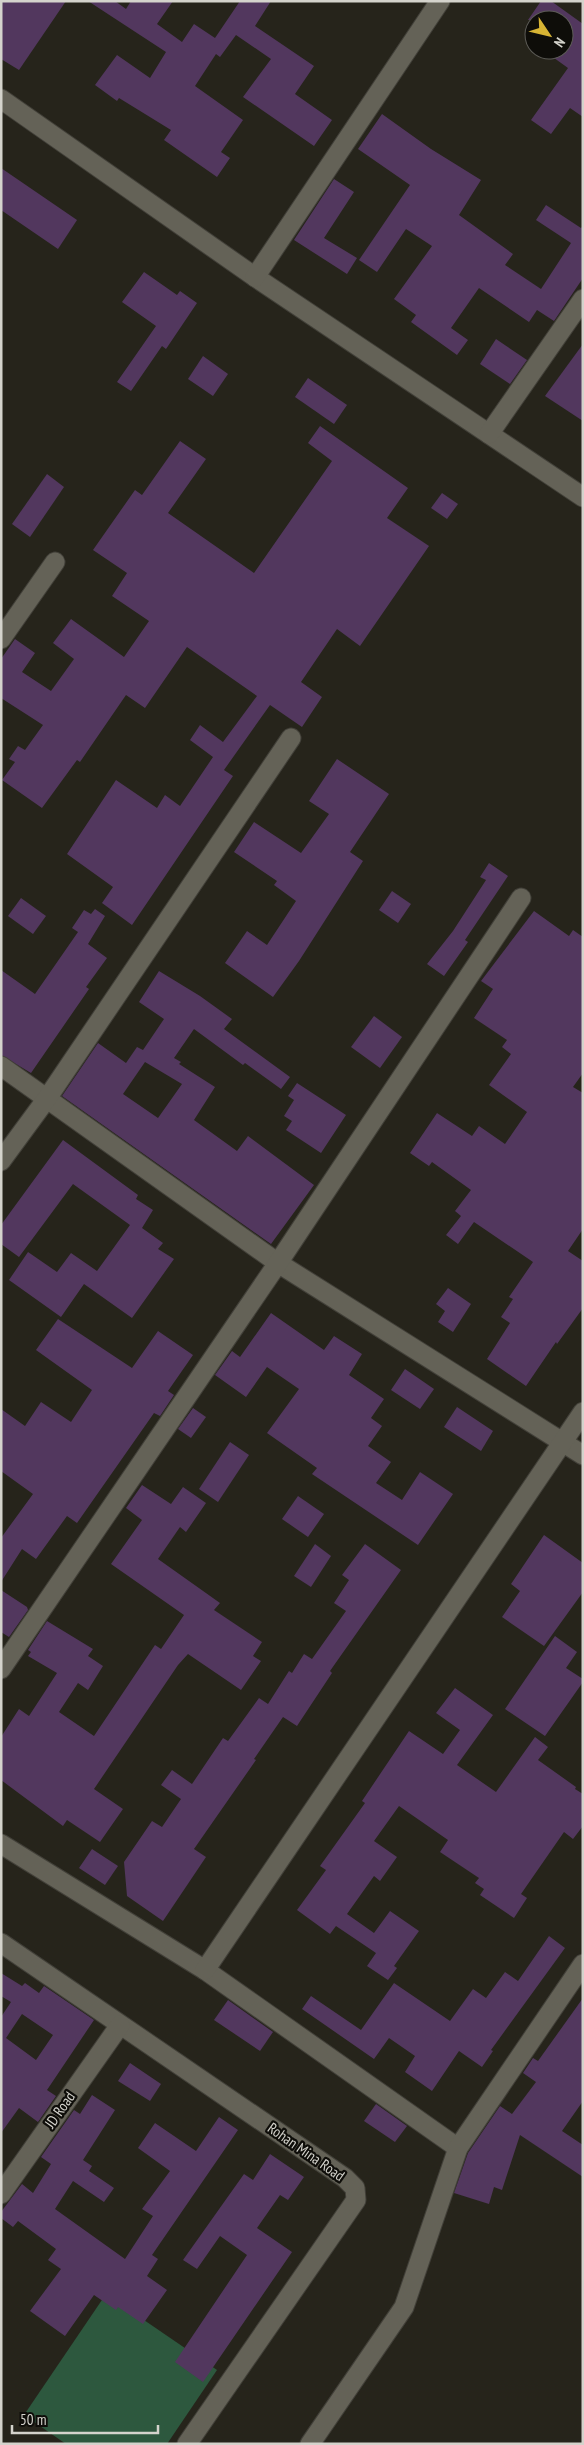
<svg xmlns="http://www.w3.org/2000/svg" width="584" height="2445" font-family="'PT Sans Narrow',sans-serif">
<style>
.green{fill:#2d583e}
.building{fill:#52375e;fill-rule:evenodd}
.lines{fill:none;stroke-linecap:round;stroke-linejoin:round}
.minor-casing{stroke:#424039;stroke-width:21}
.minor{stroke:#646257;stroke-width:19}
.labels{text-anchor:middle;stroke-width:4.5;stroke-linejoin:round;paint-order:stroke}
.street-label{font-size:15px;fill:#d4d3cc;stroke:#0e0d09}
</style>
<rect width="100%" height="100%" fill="#26241b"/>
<polygon class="green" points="106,2294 217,2370 167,2444 66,2444 24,2415"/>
<g class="building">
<polygon points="1,1 66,1 19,70 1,59"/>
<polygon points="88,1 115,1 126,9 131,1 173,1 157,24 182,42 194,24 215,38 240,1 271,1 255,26 314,66 295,94 332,120 314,146 243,97 271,59 236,35 220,57 216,54 195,86 243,120 221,152 230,158 217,177 164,140 171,130 119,98 117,101 95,85 117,55 150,78 166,52"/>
<polygon points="541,1 551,1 583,24 583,117 570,108 551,134 531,120 568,68 543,50 564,50 564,20 528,20"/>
<polygon points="382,114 431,149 481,180 459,215 513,254 505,265 541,289 571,243 536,220 546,205 581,228 583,226 583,278 554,321 537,310 529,322 479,288 451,328 468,340 457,355 411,322 416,315 394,299 432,246 406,229 377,272 359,260 410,185 358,149"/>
<polygon points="1,168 77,220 58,249 1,210"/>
<polygon points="334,179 354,192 324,238 357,258 347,274 294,240"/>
<polygon points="144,272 177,295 180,291 197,303 166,349 162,346 131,391 117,382 156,326 122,302"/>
<polygon points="496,339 527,360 510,384 480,364"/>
<polygon points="583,344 583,421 545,396"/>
<polygon points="203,356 228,374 213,396 188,379"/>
<polygon points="308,378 347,405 334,424 295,397"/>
<polygon points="320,426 408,488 387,518 429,546 360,646 337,629 301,682 322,697 302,727 270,705 224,770 233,776 132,925 102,903 113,887 67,854 116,780 157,808 165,795 180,806 213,757 190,740 200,725 223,742 257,696 187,647 145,708 126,695 80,762 77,760 42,808 2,780 15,762 9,759 18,746 25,750 43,725 1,698 1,659 15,639 35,653 22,672 51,691 74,659 53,643 71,619 124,657 149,621 112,596 127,573 93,550 135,490 142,495 180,441 206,459 168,513 254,573 332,461 308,443"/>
<polygon points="47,474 64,487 30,537 12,524"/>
<polygon points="442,493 458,504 447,519 431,508"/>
<polygon points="337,759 389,794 350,852 363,861 299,961 273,997 225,963 247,931 267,945 296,901 274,885 277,881 234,852 254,822 301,853 329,814 309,801"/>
<polygon points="489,863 508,876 465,940 468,942 444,976 427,964 453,931 486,880 480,877"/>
<polygon points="392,891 411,904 398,923 379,910"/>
<polygon points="21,898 46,916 33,934 8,916"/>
<polygon points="95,909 105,916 88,944 107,958 86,987 89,989 31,1073 1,1055 1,970 35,994 78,932 72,928 84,910 91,914"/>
<polygon points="534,911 569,936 573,930 583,937 583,1073 573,1087 583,1093 583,1229 568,1251 583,1261 583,1308 557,1344 556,1342 526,1386 487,1359 510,1323 501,1317 513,1299 509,1297 533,1262 474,1222 458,1244 446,1235 461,1216 455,1211 471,1190 432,1162 429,1166 410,1153 437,1113 472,1136 479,1126 505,1144 527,1112 489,1085 511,1054 502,1047 507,1040 474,1018 493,989 481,981"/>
<path d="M159,971L200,996L232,1019L224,1029L290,1077L281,1089L245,1063L243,1065L194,1029L174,1058L181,1062L179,1064L215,1087L194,1120L237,1151L248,1136L314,1185L271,1244L62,1096L98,1043L126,1063L137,1047L143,1050L164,1019L139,1002ZM145,1062L182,1084L158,1118L123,1094Z"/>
<polygon points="374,1016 402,1037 380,1068 351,1047"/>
<polygon points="297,1083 346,1115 321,1153 286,1130 292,1121 284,1116 294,1100 288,1096"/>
<polygon points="63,1140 138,1195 136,1199 153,1210 142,1228 163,1243 158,1249 174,1259 132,1318 84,1284 61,1317 9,1280 28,1252 57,1272 71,1253 97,1271 130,1225 73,1184 19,1257 1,1244 1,1225"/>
<polygon points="448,1288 471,1304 453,1332 438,1322 445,1311 436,1304"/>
<polygon points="271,1313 324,1350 334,1336 362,1354 349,1375 384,1399 371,1418 382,1426 368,1446 391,1462 376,1483 402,1500 420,1472 453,1494 418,1545 312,1474 317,1468 267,1433 299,1389 267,1367 246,1397 215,1375 232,1351 240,1357"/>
<polygon points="58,1319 132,1368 158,1331 193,1355 168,1391 174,1395 160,1416 154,1413 77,1523 67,1516 36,1559 22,1549 1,1582 1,1538 33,1494 1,1471 1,1409 25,1426 41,1402 71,1422 92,1390 36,1350"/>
<polygon points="405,1369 434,1389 420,1409 391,1390"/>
<polygon points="457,1407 493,1431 481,1451 444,1427"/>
<polygon points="193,1408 206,1417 191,1438 178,1429"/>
<polygon points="230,1442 249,1455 218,1502 199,1489"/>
<polygon points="142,1485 171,1504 183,1487 206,1503 186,1532 180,1527 158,1559 220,1603 214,1610 262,1642 253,1656 261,1661 241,1690 188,1654 178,1665 94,1789 123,1809 100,1842 67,1820 63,1826 1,1780 1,1737 19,1709 29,1716 57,1673 28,1656 31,1652 28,1650 47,1621 93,1649 88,1656 103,1666 88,1690 78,1683 59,1712 94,1736 155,1645 161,1649 184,1615 111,1564 142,1520 126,1508"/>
<polygon points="298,1496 324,1514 308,1537 282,1519"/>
<polygon points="544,1535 583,1563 583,1592 544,1646 502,1617 520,1591 511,1584"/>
<polygon points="315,1544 331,1556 311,1587 294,1576"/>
<polygon points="365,1544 401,1570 330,1671 332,1673 297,1726 283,1717 254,1759 256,1760 194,1849 206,1857 163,1921 127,1896 124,1862 152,1821 162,1827 181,1799 161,1785 172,1770 192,1784 223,1738 228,1741 259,1698 268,1704 289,1671 292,1673 304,1654 312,1659 346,1611 334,1603 349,1580 342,1575"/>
<polygon points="1,1590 27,1607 28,1610 9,1637 1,1632"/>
<polygon points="555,1636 577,1652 566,1668 583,1679 583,1682 545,1736 505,1709"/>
<polygon points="455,1688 493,1715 457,1765 496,1792 535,1737 548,1747 538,1760 576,1787 575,1789 583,1794 583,1826 573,1839 564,1832 521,1894 527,1898 514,1918 480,1895 484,1889 475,1883 479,1878 440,1852 448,1840 399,1806 374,1841 397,1857 380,1881 374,1876 347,1914 374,1933 390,1911 419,1931 394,1966 397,1968 388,1980 367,1966 376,1953 336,1926 330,1934 297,1910 326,1870 320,1866 365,1803 362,1801 409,1731 443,1754 460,1730 436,1713"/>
<polygon points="92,1849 118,1866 105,1885 79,1868"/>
<polygon points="549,1936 565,1948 491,2050 493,2051 482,2067 459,2051 432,2091 405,2072 415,2056 389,2038 374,2059 302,2009 311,1996 361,2030 394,1983 450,2021 473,1989 486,1998 505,1972 518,1981"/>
<path d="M1,1973L22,1986L25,1983L39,1993L44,1986L94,2020L47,2090L56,2096L38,2122L19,2108L1,2133V2017L11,2002L1,1996ZM22,2014L53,2035L36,2060L6,2038Z"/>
<polygon points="583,1998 583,2101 562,2131 583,2145 583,2177 520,2135 502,2190 494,2187 489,2204 454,2193 468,2153 500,2106 512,2114 536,2082 523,2073 533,2058 538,2061"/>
<polygon points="228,2000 273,2032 260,2051 214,2020"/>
<polygon points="130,2063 161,2084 150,2101 118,2081"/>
<polygon points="92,2095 115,2110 83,2160 92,2166 89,2171 114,2188 104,2202 73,2181 55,2209 125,2259 153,2216 142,2209 170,2171 138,2148 155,2123 196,2151 219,2117 238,2130 152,2255 158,2259 147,2276 167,2290 143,2324 118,2307 116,2310 94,2295 65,2336 30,2311 61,2269 48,2260 56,2249 18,2221 13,2227 1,2218 1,2212 22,2184 33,2193 51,2164 41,2157 74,2110 80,2114"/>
<polygon points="376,2104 407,2126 395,2142 364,2121"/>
<polygon points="270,2154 304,2177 288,2200 280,2195 257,2228 292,2252 203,2382 175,2362 247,2255 220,2236 197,2269 183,2260 244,2174 253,2180"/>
</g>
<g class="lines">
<defs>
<g id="minor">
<polyline points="1,99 255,277 583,497"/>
<polyline points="255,277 440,1"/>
<polyline points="489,434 583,299"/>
<polyline points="1,639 55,562"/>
<polyline points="1,1066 278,1263 583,1455"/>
<polyline points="1,1161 48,1097 291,738"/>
<polyline points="1,1669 278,1263 521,898"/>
<polyline points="1,1844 205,1970 458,2148"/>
<polyline points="1,1943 345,2178 355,2188 356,2200 187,2444"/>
<polyline points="205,1970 583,1412"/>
<polyline points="1,2194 120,2025"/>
<polyline points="310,2444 404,2307 458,2148 583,1964"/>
</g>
</defs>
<use href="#minor" class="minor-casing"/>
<use href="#minor" class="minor"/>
</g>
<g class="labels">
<g class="street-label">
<text transform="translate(60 2110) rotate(-55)" y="5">JD Road</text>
<text transform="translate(306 2152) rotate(35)" y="5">Rohan Mina Road</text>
</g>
</g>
<rect width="584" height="2445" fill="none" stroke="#d4d3cc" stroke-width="5"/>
<g transform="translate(549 35) rotate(125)"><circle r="24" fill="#0e0d09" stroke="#5d5c57"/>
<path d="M0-4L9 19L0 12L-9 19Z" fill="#d7b434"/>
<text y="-8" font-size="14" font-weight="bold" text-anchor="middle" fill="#d4d3cc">N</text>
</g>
<path d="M12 2425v8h146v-8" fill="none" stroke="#d4d3cc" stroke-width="2.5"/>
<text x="20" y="2425" font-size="15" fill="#d4d3cc" stroke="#0e0d09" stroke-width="4" paint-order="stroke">50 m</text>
</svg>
